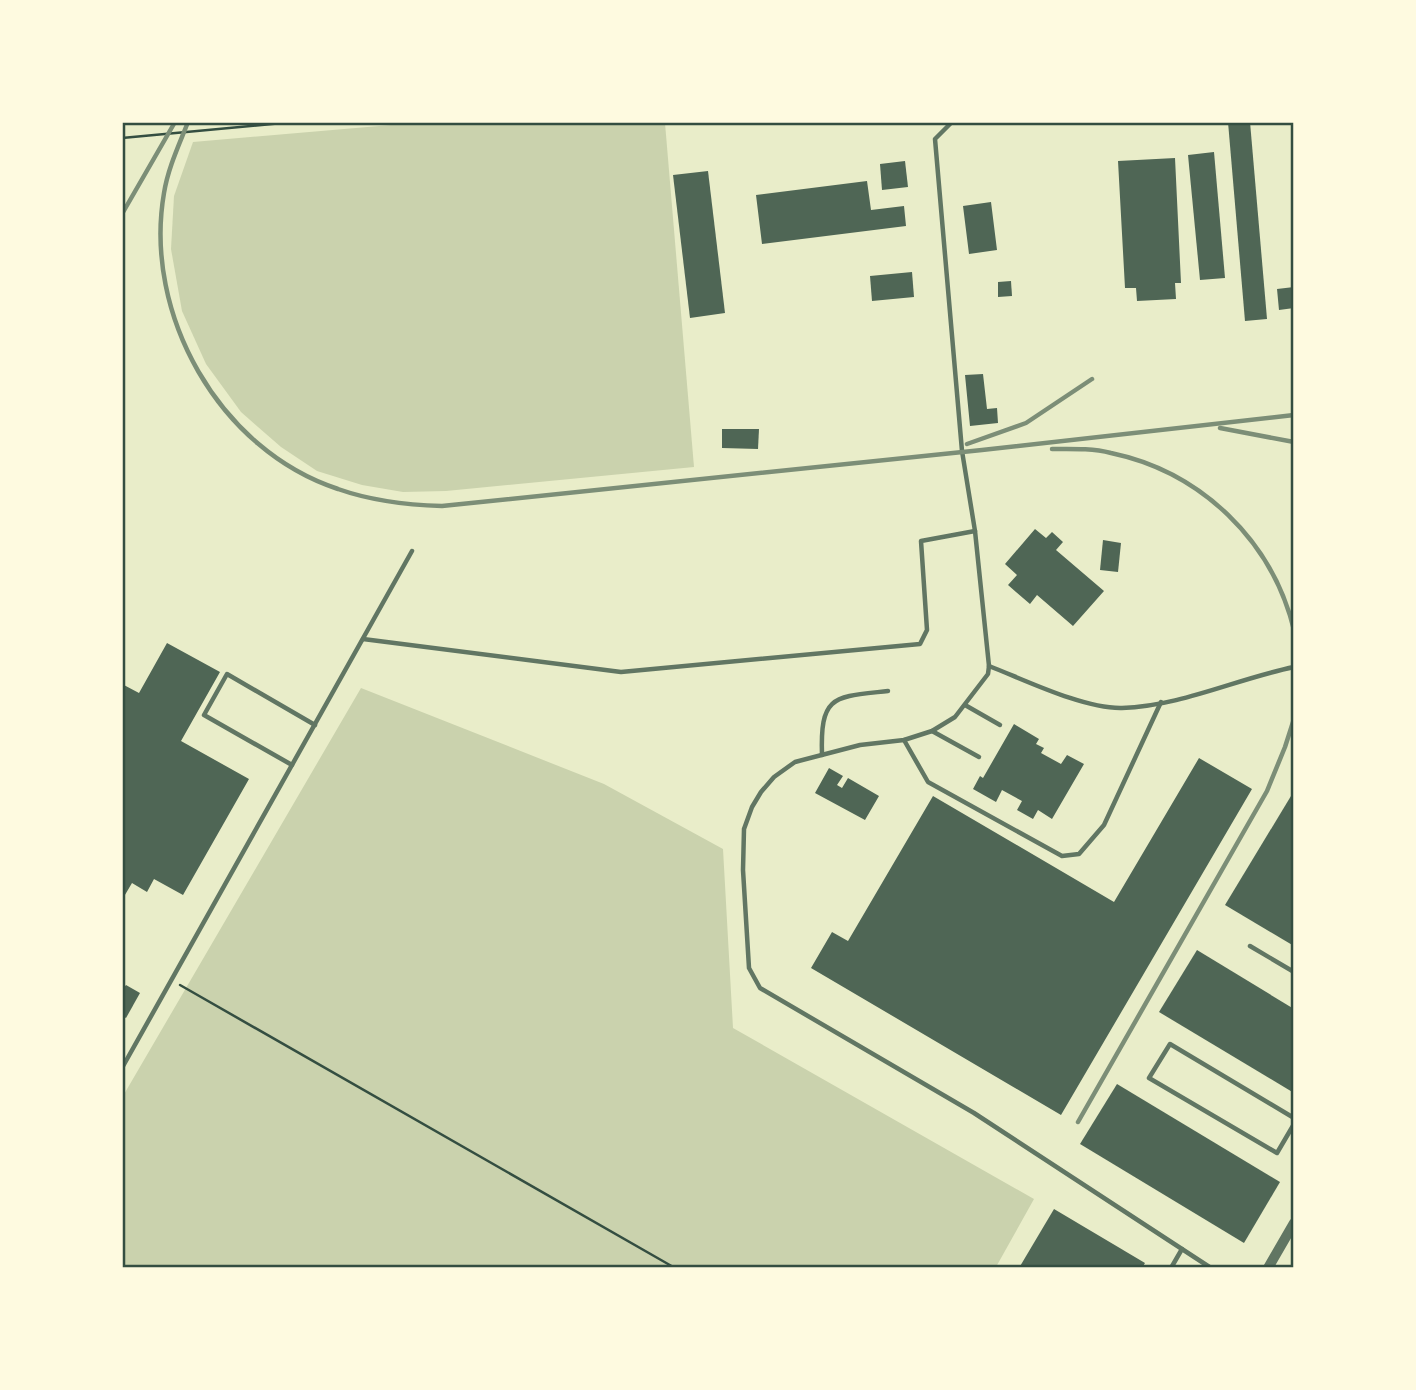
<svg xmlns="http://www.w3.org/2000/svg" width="1416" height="1390" font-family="Helvetica,sans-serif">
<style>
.green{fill:#cad2ad}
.building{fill:#4f6655}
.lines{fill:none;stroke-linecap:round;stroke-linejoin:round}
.path{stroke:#344e41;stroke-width:2.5}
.service{stroke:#617663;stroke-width:4.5}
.tertiary{stroke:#617663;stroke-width:10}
.rail{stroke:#7c8e77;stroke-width:4.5}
.neatline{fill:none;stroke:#344e41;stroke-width:2.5}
</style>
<rect width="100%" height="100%" fill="#e9edc9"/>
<g class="green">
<polygon points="414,123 665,123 694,467 446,491 403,492 362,485 317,471 281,447 241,412 206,364 182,311 171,249 174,196 193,142"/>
<polygon points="361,688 604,784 723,849 733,1028 1034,1199 996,1267 123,1268 123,1096"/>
</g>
<g class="building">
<polygon points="1228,122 1250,122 1267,319 1245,321"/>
<polygon points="1214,152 1225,278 1200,280 1188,155"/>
<polygon points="1175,158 1181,283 1175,283 1176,299 1137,301 1136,288 1125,288 1118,161"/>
<polygon points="905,161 908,187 882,190 880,164"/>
<polygon points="708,171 725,313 690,318 673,175"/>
<polygon points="867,181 871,210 904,206 906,226 762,244 756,195"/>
<polygon points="991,202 997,250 969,254 963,206"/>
<polygon points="912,272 914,297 872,301 870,276"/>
<polygon points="1011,281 1012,296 998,297 998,282"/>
<polygon points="1294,287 1294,308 1279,310 1277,289"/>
<polygon points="983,374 987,409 997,408 998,423 970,426 965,375"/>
<polygon points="722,429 759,429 758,449 722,448"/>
<polygon points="1035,529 1046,538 1052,532 1063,542 1056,550 1104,591 1073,626 1037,595 1030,604 1008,585 1017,575 1005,564"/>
<polygon points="1103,540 1121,543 1118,572 1100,570"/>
<polygon points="167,643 220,672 181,741 249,779 183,895 154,879 147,892 132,883 122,900 122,684 139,693"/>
<polygon points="1014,724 1039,739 1036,744 1044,748 1041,753 1061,764 1067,755 1084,764 1052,819 1038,810 1033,819 1017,810 1022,801 1002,790 996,802 973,789 980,776 983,778"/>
<polygon points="1199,758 1252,789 1061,1115 811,968 832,932 848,941 933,796 1114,902"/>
<polygon points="829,768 843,776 837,785 842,788 848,778 879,796 865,820 815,793"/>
<polygon points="1294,791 1294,946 1225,905"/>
<polygon points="1197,950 1294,1009 1294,1093 1159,1012"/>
<polygon points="126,985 140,993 126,1018 122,1016 122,990"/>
<polygon points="1117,1084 1280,1182 1244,1243 1080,1144"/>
<polygon points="1054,1209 1145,1263 1142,1268 1019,1268"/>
</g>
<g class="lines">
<g class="path">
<polyline points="122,138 293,122"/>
<polyline points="180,985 675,1268"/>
</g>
<g class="service">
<polyline points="952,122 935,139 962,451 975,531 989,666 988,674 955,717 932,731 904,740 860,745 795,762 774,777 761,792 752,807 744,829 743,870 749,968 760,988 974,1113 1211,1268"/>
<polyline points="363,639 621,672 920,644 927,630 921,541 975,531"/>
<path d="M989,666C1025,680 1084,709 1122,708C1181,706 1236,679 1294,667"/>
<polyline points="965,705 1000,725"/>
<polyline points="932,731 979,757"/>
<polyline points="904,740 928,782 1062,856 1079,854 1104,825 1161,702"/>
<path d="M822,755C820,694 834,697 888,691"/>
<polyline points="292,765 204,715 227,674 315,725"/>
<polyline points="1250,946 1294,972"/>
<polyline points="122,1068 412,551"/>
<polyline points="1294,1118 1170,1044 1149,1078 1277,1153 1294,1124"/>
<polyline points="1171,1268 1182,1249"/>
</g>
<polyline class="tertiary" points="1268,1268 1294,1223"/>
<g class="rail">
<path d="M188,122C179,145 168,168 164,193C143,314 219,450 338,489C372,501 407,505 442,506L982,450L1294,415"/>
<polyline points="122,214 175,122"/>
<polyline points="1220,428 1294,442"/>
<polyline points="967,444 1026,423 1092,379"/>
<path d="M1052,449C1071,449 1091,448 1111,453C1201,472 1272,540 1294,630"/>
<polyline points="1078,1122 1267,791 1285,747 1294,719"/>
</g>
</g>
<rect width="1416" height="1390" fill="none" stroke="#fefae0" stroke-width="248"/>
<rect x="124" y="124" width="1168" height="1142" class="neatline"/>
</svg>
